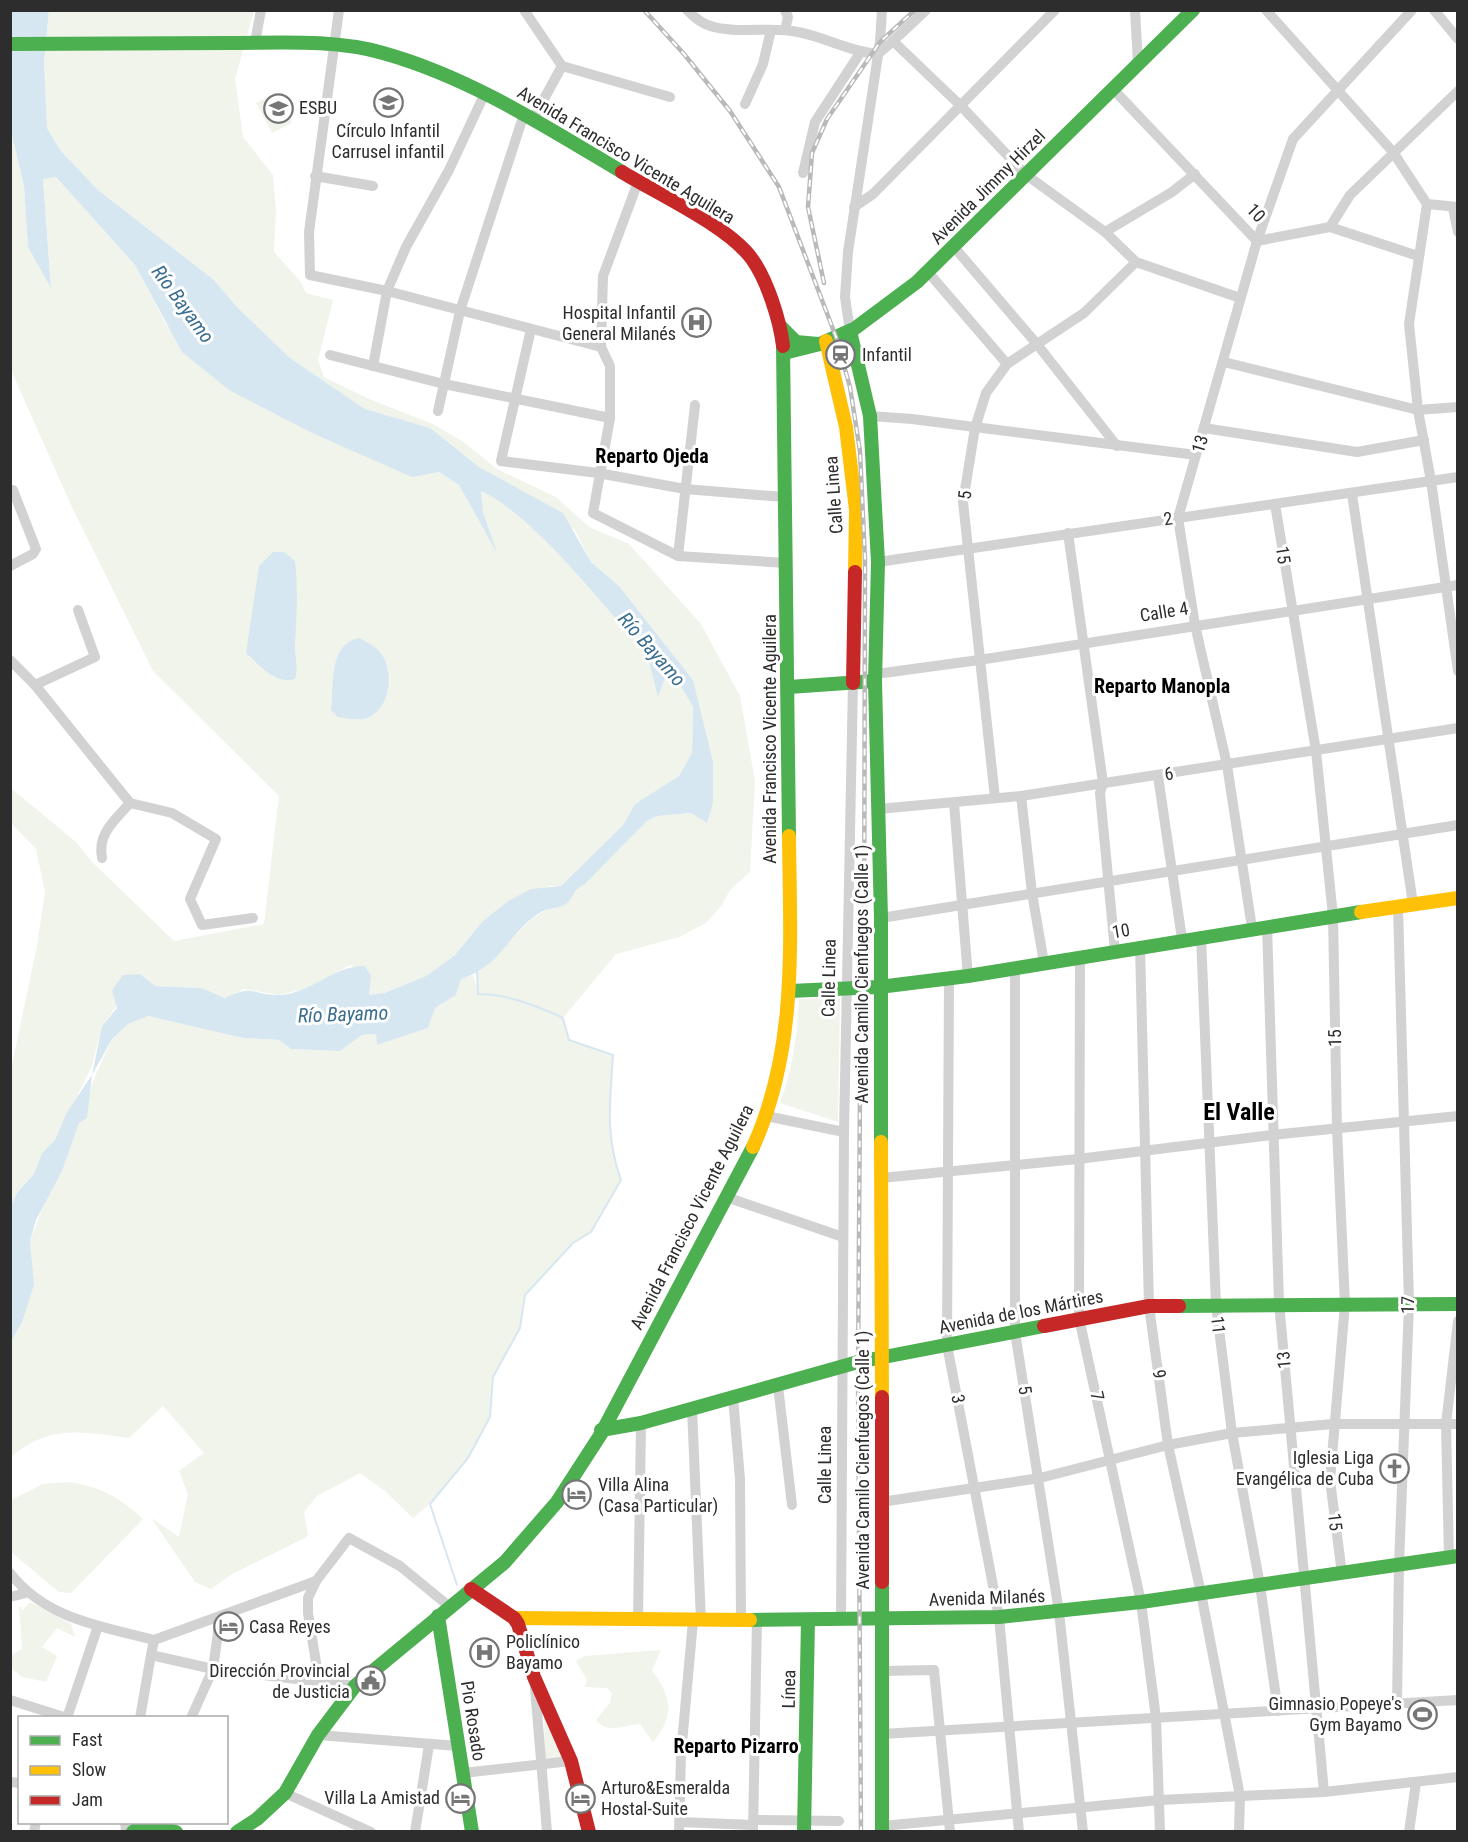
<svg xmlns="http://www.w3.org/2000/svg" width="1468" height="1842" font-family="'Roboto Condensed',sans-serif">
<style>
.green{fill:#f0f4eb}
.water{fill:#d7e7f1}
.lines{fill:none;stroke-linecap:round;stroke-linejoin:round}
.stream{stroke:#d7e7f1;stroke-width:2}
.river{stroke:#d7e7f1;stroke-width:15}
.street{stroke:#d2d2d2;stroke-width:10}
.fast{stroke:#4caf50;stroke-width:14}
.slow{stroke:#ffc107;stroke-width:14}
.jam{stroke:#c62828;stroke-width:14}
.rail-casing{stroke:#b9b9b9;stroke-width:4.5}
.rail{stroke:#fff;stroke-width:2;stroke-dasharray:7;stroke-linecap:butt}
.labels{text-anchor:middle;stroke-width:6;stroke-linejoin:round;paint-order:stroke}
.poi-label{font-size:18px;fill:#2d2d2d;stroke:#fff;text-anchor:start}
.street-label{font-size:18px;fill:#2d2d2d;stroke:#fff}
.water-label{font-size:20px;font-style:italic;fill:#3b6e90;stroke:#fff}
.neighbourhood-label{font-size:20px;font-weight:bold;fill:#000;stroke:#fff}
.district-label{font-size:24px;font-weight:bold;fill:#000;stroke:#fff}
</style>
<rect width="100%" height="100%" fill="#fff"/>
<g class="green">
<path d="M49,11H254L235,79L243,137L273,175L276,210L274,252L301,282L306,293L333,300L318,360L324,377L369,399L433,424L462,441L497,469L556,497L589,527L629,544L701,624L740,696L755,781L750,872L730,890L722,905L706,923L679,937L616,954L563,1018L569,1040L613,1055C610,1101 605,1136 621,1180L591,1232L573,1243L525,1295L520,1328L493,1377L490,1417L468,1458L430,1504L413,1518L385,1491L360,1473L317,1496L304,1512L308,1535L305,1538L232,1574L211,1589L195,1582L151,1518L179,1537L188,1494L179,1471L204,1453L163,1406L129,1438C82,1432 51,1424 11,1457V1342L22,1322L31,1268L30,1241L44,1204L62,1171L73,1137L79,1123L87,1117L88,1097L93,1081L112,1039L128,1024L148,1016L243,1038L279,1040L291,1049L340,1051L362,1035L376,1034L377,1045L428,1028L435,1008L456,995L460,979L473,975L478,990L477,973C503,956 516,927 543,912C549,908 559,908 565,904C574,898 573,890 585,884L647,821L657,816L692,813L707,823L702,721L693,680L619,586L591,562L575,530L479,467L429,428L365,409L290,358L237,307L214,280L98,190L60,150L47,128L44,62Z"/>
<polygon points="275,93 292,123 272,133 256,103"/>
<polygon points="10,127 24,186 28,247 51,286 43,178 56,177 135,265 167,326 312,433 412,476 439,472 459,485 495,549 483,512 480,492 515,500 555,531 604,585 649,662 658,696 666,675 682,688 693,707 692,753 679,776 635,804 623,825 561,886 550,886 482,922 455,955 426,976 384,993 368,995 371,976 350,965 309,988 279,995 244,989 226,998 202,988 155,986 140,974 102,1026 92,1066 55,1140 42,1153 34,1174 17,1193 11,1206 11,1070 37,946 45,892 36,849 11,823 11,788 76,842 92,862 174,941 264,924 279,796 153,671 71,505 11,370"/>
<path d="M840,998L838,1122L780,1103C793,1068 797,1036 799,999Z"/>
<path d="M69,1482C103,1488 117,1496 143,1519L71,1593L59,1592L10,1551L11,1500L43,1484Z"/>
<polygon points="30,1602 71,1624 75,1637 57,1628 42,1647 57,1656 46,1682 22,1677 11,1668 11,1655 22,1649 19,1606 23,1610"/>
<path d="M661,1650L652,1670C671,1697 676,1715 653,1742L640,1724C623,1725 608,1735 596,1720L610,1703L612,1693L607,1688L585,1687L587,1680L576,1661L585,1656Z"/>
<polygon points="544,1712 567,1760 545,1763"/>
</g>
<g class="water">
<path d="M49,10L44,62L47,128L60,150L98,190L214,280L237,307L290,358L365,409L430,428L479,467L563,513L591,562L619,586L693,680L713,762V803L707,823L691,813L657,816L647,821L585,884C573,890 574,897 566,904C560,908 550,908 543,911C508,931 504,965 461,979L456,995L435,1008L428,1028L377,1045L376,1034L362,1035L340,1051L291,1049L279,1040L243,1038L148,1016L128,1024L112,1039L92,1075L87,1118L79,1123L62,1171L36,1220L30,1241L34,1285L22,1322L11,1342V1206L17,1193L34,1174L42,1153L55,1140L67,1112L92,1075L102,1026L117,1008L112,990L123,975L140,974L155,986L202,988L225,998C256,983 252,996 279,995C311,994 334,965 365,966L371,976L369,995L384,993L426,976L455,955L482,922L508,901L531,889L561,886L623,825L635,804L679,776L692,753L693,707L682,688L666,675L658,697L649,662L604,585L555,531L515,500L481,492L483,512L497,553L459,485L439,472L412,477L312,433L229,390L182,352L135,265L56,177L43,179L51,288L28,247L24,186L10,127L11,11Z"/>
<path d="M273,552H284L295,561C298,589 297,614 295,642C294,655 299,666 295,679C276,685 259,665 246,653L259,566Z"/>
<path d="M359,638C365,641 371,644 376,648C396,665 392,709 367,718C359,721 346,718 338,717L331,710C334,686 328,644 359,638Z"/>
</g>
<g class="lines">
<path class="stream" d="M457,1585L430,1504L468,1458L490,1417L493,1377L520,1328L525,1295L573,1243L591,1232L621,1180C605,1136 610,1101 613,1055L569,1040L563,1018C537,1006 508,994 478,994L477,971"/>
<path class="river" d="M490,487C537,512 595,583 631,625"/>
<g class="street">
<polyline points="339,10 309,232 310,275 387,291 601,347"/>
<polyline points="524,10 562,66 670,97"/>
<path d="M687,10C695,18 703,25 714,27C741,34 771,26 798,32C825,37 850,52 878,54L893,41L962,107L1025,174L1105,232L1136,262L1240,298"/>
<polyline points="1135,10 1138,64"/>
<polyline points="1266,10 1393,152 1427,204 1458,207"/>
<polyline points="1434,10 1458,39"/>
<polyline points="785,30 788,17 785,10"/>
<polyline points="893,41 926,10"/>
<polyline points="255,43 261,10"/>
<polyline points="1113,89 1257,241 1330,227 1418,256"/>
<polyline points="745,104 763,64 771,30"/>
<polyline points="533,119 562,66"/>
<polyline points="803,173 815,122 860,53"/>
<polyline points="315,176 373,186"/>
<polyline points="638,182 603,276 601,347 610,366 610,418 593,513 678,556 786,563"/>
<polyline points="1427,204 1409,324 1418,410 1431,481 1458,671"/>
<polyline points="854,207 873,194 1055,10"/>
<polyline points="1453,208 1458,232"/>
<polyline points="1330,227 1350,195 1458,91"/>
<polyline points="1105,232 1172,192 1195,174"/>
<polyline points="954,247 1036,343 1117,446"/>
<polyline points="928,272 1007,364"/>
<polyline points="531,329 501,461 598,473 685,489 783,497"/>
<polyline points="850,331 845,297 848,252 880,42 882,10"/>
<polyline points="330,355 444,384 610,418"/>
<polyline points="1224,362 1418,410 1458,407"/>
<polyline points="373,366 387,291 406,247 449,170 485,93"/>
<polyline points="438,411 460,311 524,114"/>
<polyline points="870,416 912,419 1196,455"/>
<polyline points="1204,428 1357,452 1424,440"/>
<polyline points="1352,494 1413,904"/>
<polyline points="1275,504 1316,751 1333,916 1337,1129 1345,1304 1330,1480 1342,1574"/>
<polyline points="1068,533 1103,783 1100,793 1115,951"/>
<polyline points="678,556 695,405"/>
<polyline points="878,562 1458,477"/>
<polyline points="10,566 33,554 36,549 13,490"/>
<polyline points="10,660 35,685 130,803 172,813 216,839 190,899 202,925 253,918"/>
<polyline points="876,674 979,660 1458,585"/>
<polyline points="35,685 95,657 78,610"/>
<polyline points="1158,776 1182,939"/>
<polyline points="1021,796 1032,893 1044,963"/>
<polyline points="995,798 963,502 975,428 986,393 1007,364 1084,313 1136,262"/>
<polyline points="954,803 968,977"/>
<polyline points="878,809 1021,796 1458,728"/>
<path d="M102,858C97,834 115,820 130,803"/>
<polyline points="881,918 1458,825"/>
<polyline points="1267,926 1279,1303 1324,1792"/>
<polyline points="1252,928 1227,765 1195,625 1178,518 1257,241 1293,139 1412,10"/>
<polyline points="1201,936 1216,1305 1232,1433 1260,1585 1278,1711"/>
<polyline points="1140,946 1149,1306 1168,1445 1201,1593 1240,1796 1239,1832"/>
<polyline points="1080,957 1079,1318 1141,1602 1156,1718 1160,1832"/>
<polyline points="1015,968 1015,1332 1059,1612 1083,1832"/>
<polyline points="949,980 947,1345 999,1617 1019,1832"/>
<polyline points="766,1116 844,1132"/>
<polyline points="881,1178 1078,1159 1272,1135 1458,1116"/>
<polyline points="726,1197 843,1237"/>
<polyline points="778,1386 792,1505"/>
<polyline points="733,1398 740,1479 741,1620"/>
<polyline points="692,1408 701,1621"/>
<polyline points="881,1502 1040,1478 1168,1445 1232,1433 1333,1424 1458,1424"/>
<polyline points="1449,1558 1446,1424 1458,1321"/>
<path d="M10,1573C46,1619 100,1626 154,1640L151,1655L213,1669L355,1686"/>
<polyline points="316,1581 308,1598 308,1613 319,1681"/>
<polyline points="10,1597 26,1593"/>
<polyline points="638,1619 641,1423"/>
<polyline points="841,1620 844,1132 853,683"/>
<polyline points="154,1640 316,1581 349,1538 400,1566 450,1607"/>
<polyline points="882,1671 934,1670 950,1832"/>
<polyline points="535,1688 547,1832"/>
<polyline points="10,1700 67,1718"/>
<polyline points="1397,1704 1399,1565 1409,1304 1398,906"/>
<polyline points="67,1718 98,1626"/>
<polyline points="140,1718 151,1655"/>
<polyline points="191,1718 213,1669 220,1618"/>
<polyline points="882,1734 1458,1700"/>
<polyline points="318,1735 458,1746"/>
<polyline points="463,1773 571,1761"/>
<polyline points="10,1782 20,1783"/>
<polyline points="285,1793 371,1832"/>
<polyline points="754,1820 839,1821"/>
<polyline points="125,1822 126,1832"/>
<polyline points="680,1822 753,1825"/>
<polyline points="882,1826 1160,1800 1324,1792 1458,1777"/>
<polyline points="34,1832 36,1822"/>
<polyline points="415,1832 429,1745"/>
<polyline points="679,1832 681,1754 693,1621"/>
<polyline points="753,1832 757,1620"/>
<polyline points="1409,1832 1416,1783"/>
</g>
<g class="fast">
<path d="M10,44C83,44 156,43 229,43C278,43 334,39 383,53C469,77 545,126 622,172"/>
<polyline points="780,326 796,342 818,344"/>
<polyline points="850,331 870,416 878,562 875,681 881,918 881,1142"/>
<polyline points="783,346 789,836"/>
<polyline points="784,353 820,344 854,329 917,282 1193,10"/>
<polyline points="789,687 875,681"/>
<polyline points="790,991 879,987 968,976 1361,912"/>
<polyline points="1179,1306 1458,1304"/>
<polyline points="601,1430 641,1423 858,1362 1044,1326"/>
<polyline points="882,1582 882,1832"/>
<polyline points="438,1616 472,1832"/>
<polyline points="750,1620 999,1617 1141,1602 1458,1556"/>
<polyline points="133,1832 143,1824 176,1832"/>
<polyline points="237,1832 257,1819 285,1793 318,1735 355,1686 505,1562 557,1502 601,1434 753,1147"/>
<polyline points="804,1832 808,1620"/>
</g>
<g class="slow">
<polyline points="826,341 846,427 856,510 855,572"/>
<polyline points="1361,912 1458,898"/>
<polyline points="881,1142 882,1397"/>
<path d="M753,1147C798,1048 790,942 789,836"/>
<polyline points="514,1618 750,1620"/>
</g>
<g class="jam">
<path d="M622,172C658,194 728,226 752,259C767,280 780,320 783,346"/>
<polyline points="853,683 855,572"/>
<polyline points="1044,1326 1149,1306 1179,1306"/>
<polyline points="882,1397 882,1582"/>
<polyline points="471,1589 514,1618 518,1624 534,1677 571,1761 589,1832"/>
</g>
<defs>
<g id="rail">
<polyline points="644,10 684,54 730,111 779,187 836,337 850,387 860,451 865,559 864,990 860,1090 858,1378 861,1832"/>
<polyline points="824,283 808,207 812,153 827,119 880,42 915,10"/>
</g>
</defs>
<use href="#rail" class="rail-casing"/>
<use href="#rail" class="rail"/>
</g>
<defs>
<symbol id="school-ring" viewBox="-11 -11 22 22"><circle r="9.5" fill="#fff" stroke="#767676" stroke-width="1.5"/><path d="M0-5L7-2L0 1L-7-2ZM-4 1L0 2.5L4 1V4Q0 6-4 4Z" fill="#767676"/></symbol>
<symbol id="hospital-ring" viewBox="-11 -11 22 22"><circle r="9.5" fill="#fff" stroke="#767676" stroke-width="1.5"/><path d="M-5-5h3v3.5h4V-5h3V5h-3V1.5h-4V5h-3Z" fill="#767676"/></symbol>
<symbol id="station-ring" viewBox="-11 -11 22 22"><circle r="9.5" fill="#fff" stroke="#767676" stroke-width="1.5"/><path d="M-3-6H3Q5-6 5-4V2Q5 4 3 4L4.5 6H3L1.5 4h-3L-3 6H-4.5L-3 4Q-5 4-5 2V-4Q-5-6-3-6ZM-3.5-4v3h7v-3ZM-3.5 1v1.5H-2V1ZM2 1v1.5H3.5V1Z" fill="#767676"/></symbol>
<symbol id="church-ring" viewBox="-11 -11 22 22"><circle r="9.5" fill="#fff" stroke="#767676" stroke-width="1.5"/><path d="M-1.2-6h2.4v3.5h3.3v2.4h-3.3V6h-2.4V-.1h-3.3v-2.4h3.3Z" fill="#767676"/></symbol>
<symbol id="hotel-ring" viewBox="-11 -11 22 22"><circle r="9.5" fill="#fff" stroke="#767676" stroke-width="1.5"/><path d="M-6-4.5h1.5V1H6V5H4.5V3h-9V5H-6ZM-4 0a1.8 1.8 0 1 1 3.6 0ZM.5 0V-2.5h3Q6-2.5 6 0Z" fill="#767676"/></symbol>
<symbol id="civic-ring" viewBox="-11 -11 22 22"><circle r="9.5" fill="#fff" stroke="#767676" stroke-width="1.5"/><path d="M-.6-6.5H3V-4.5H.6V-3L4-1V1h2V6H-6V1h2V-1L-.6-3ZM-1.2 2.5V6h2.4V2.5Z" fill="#767676"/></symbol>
<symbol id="stadium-ring" viewBox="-11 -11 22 22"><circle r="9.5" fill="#fff" stroke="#767676" stroke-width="1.5"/><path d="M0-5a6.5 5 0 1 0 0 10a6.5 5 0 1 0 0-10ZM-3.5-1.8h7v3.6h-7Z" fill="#767676"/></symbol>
</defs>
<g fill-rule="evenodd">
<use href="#school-ring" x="372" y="86" width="33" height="33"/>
<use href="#school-ring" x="262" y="92" width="33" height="33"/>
<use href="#hospital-ring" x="680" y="306" width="33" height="33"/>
<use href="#station-ring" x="824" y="338" width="33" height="33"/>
<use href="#church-ring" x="1378" y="1452" width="33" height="33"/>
<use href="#hotel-ring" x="560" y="1478" width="33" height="33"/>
<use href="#hotel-ring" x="212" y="1610" width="33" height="33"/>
<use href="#hospital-ring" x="468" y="1636" width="33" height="33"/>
<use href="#civic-ring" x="354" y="1664" width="33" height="33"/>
<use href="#stadium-ring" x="1406" y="1698" width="33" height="33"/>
<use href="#hotel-ring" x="444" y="1782" width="33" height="33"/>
<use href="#hotel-ring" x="564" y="1782" width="33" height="33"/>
</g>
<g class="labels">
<g class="poi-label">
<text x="299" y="114">ESBU</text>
<text x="388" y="137" text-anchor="middle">Círculo Infantil<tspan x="388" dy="21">Carrusel infantil</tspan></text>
<text x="676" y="319" text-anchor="end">Hospital Infantil<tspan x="676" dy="21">General Milanés</tspan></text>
<text x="862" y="361">Infantil</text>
<text x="1374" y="1464" text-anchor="end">Iglesia Liga<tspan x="1374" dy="21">Evangélica de Cuba</tspan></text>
<text x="598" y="1491">Villa Alina<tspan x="598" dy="21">(Casa Particular)</tspan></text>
<text x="249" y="1633">Casa Reyes</text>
<text x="506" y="1648">Policlínico<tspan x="506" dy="21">Bayamo</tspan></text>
<text x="350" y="1677" text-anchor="end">Dirección Provincial<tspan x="350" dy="21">de Justicia</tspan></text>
<text x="1402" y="1710" text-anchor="end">Gimnasio Popeye's<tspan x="1402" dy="21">Gym Bayamo</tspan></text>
<text x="601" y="1794">Arturo&amp;Esmeralda<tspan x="601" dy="21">Hostal-Suite</tspan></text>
<text x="440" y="1804" text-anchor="end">Villa La Amistad</text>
</g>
<g class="street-label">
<text transform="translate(626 155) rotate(31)" y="6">Avenida Francisco Vicente Aguilera</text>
<text transform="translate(988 187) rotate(-45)" y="6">Avenida Jimmy Hirzel</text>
<text transform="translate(1256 213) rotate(47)" y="6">10</text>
<text transform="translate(1200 444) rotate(-73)" y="6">13</text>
<text transform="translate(834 495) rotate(-94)" y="6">Calle Linea</text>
<text transform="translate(965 495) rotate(-84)" y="6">5</text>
<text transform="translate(1168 519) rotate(-8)" y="6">2</text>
<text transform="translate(1283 555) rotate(81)" y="6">15</text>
<text transform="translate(1164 612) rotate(-9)" y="6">Calle 4</text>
<text transform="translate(770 739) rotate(-90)" y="6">Avenida Francisco Vicente Aguilera</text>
<text transform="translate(1169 774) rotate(-9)" y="6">6</text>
<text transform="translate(1121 931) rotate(-10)" y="6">10</text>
<text transform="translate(862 974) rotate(-90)" y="6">Avenida Camilo Cienfuegos (Calle 1)</text>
<text transform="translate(829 978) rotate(-89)" y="6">Calle Linea</text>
<text transform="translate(1335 1038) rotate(-91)" y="6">15</text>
<text transform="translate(692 1217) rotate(-63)" y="6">Avenida Francisco Vicente Aguilera</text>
<text transform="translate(1408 1305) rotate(-89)" y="6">17</text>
<text transform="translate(1021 1312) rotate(-11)" y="6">Avenida de los Mártires</text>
<text transform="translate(1218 1325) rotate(83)" y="6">11</text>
<text transform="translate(1284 1360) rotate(-95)" y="6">13</text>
<text transform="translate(1159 1374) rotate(82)" y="6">9</text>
<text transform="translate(1025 1390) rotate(80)" y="6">5</text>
<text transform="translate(1097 1396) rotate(77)" y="6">7</text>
<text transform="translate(958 1399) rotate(79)" y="6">3</text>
<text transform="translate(863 1460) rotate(-90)" y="6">Avenida Camilo Cienfuegos (Calle 1)</text>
<text transform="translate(825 1465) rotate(-90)" y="6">Calle Linea</text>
<text transform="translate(1335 1522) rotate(83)" y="6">15</text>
<text transform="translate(987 1598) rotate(-2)" y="6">Avenida Milanés</text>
<text transform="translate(789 1689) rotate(-89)" y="6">Línea</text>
<text transform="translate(473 1721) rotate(81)" y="6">Pio Rosado</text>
</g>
<g class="water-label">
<text transform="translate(183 304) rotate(54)" y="7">Río Bayamo</text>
<text transform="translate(652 649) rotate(49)" y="7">Río Bayamo</text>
<text transform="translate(343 1014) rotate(-2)" y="7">Río Bayamo</text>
</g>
<g class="neighbourhood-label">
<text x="652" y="463">Reparto Ojeda</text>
<text x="1162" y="693">Reparto Manopla</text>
<text x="736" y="1753">Reparto Pizarro</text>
</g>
<g class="district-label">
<text x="1239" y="1120">El Valle</text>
</g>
</g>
<rect width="1468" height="1842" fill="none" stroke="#2d2d2d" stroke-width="24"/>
<rect x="18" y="1716" width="210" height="108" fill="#ffffff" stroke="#ababab" stroke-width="1.5"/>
<rect x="30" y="1736" width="30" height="9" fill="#4caf50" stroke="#ababab" stroke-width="1.5"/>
<text x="72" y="1746" font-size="18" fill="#2d2d2d">Fast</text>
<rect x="30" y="1766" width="30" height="9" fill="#ffc107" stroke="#ababab" stroke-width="1.5"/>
<text x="72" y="1776" font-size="18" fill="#2d2d2d">Slow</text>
<rect x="30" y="1796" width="30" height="9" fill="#c62828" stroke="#ababab" stroke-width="1.5"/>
<text x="72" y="1806" font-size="18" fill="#2d2d2d">Jam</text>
</svg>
